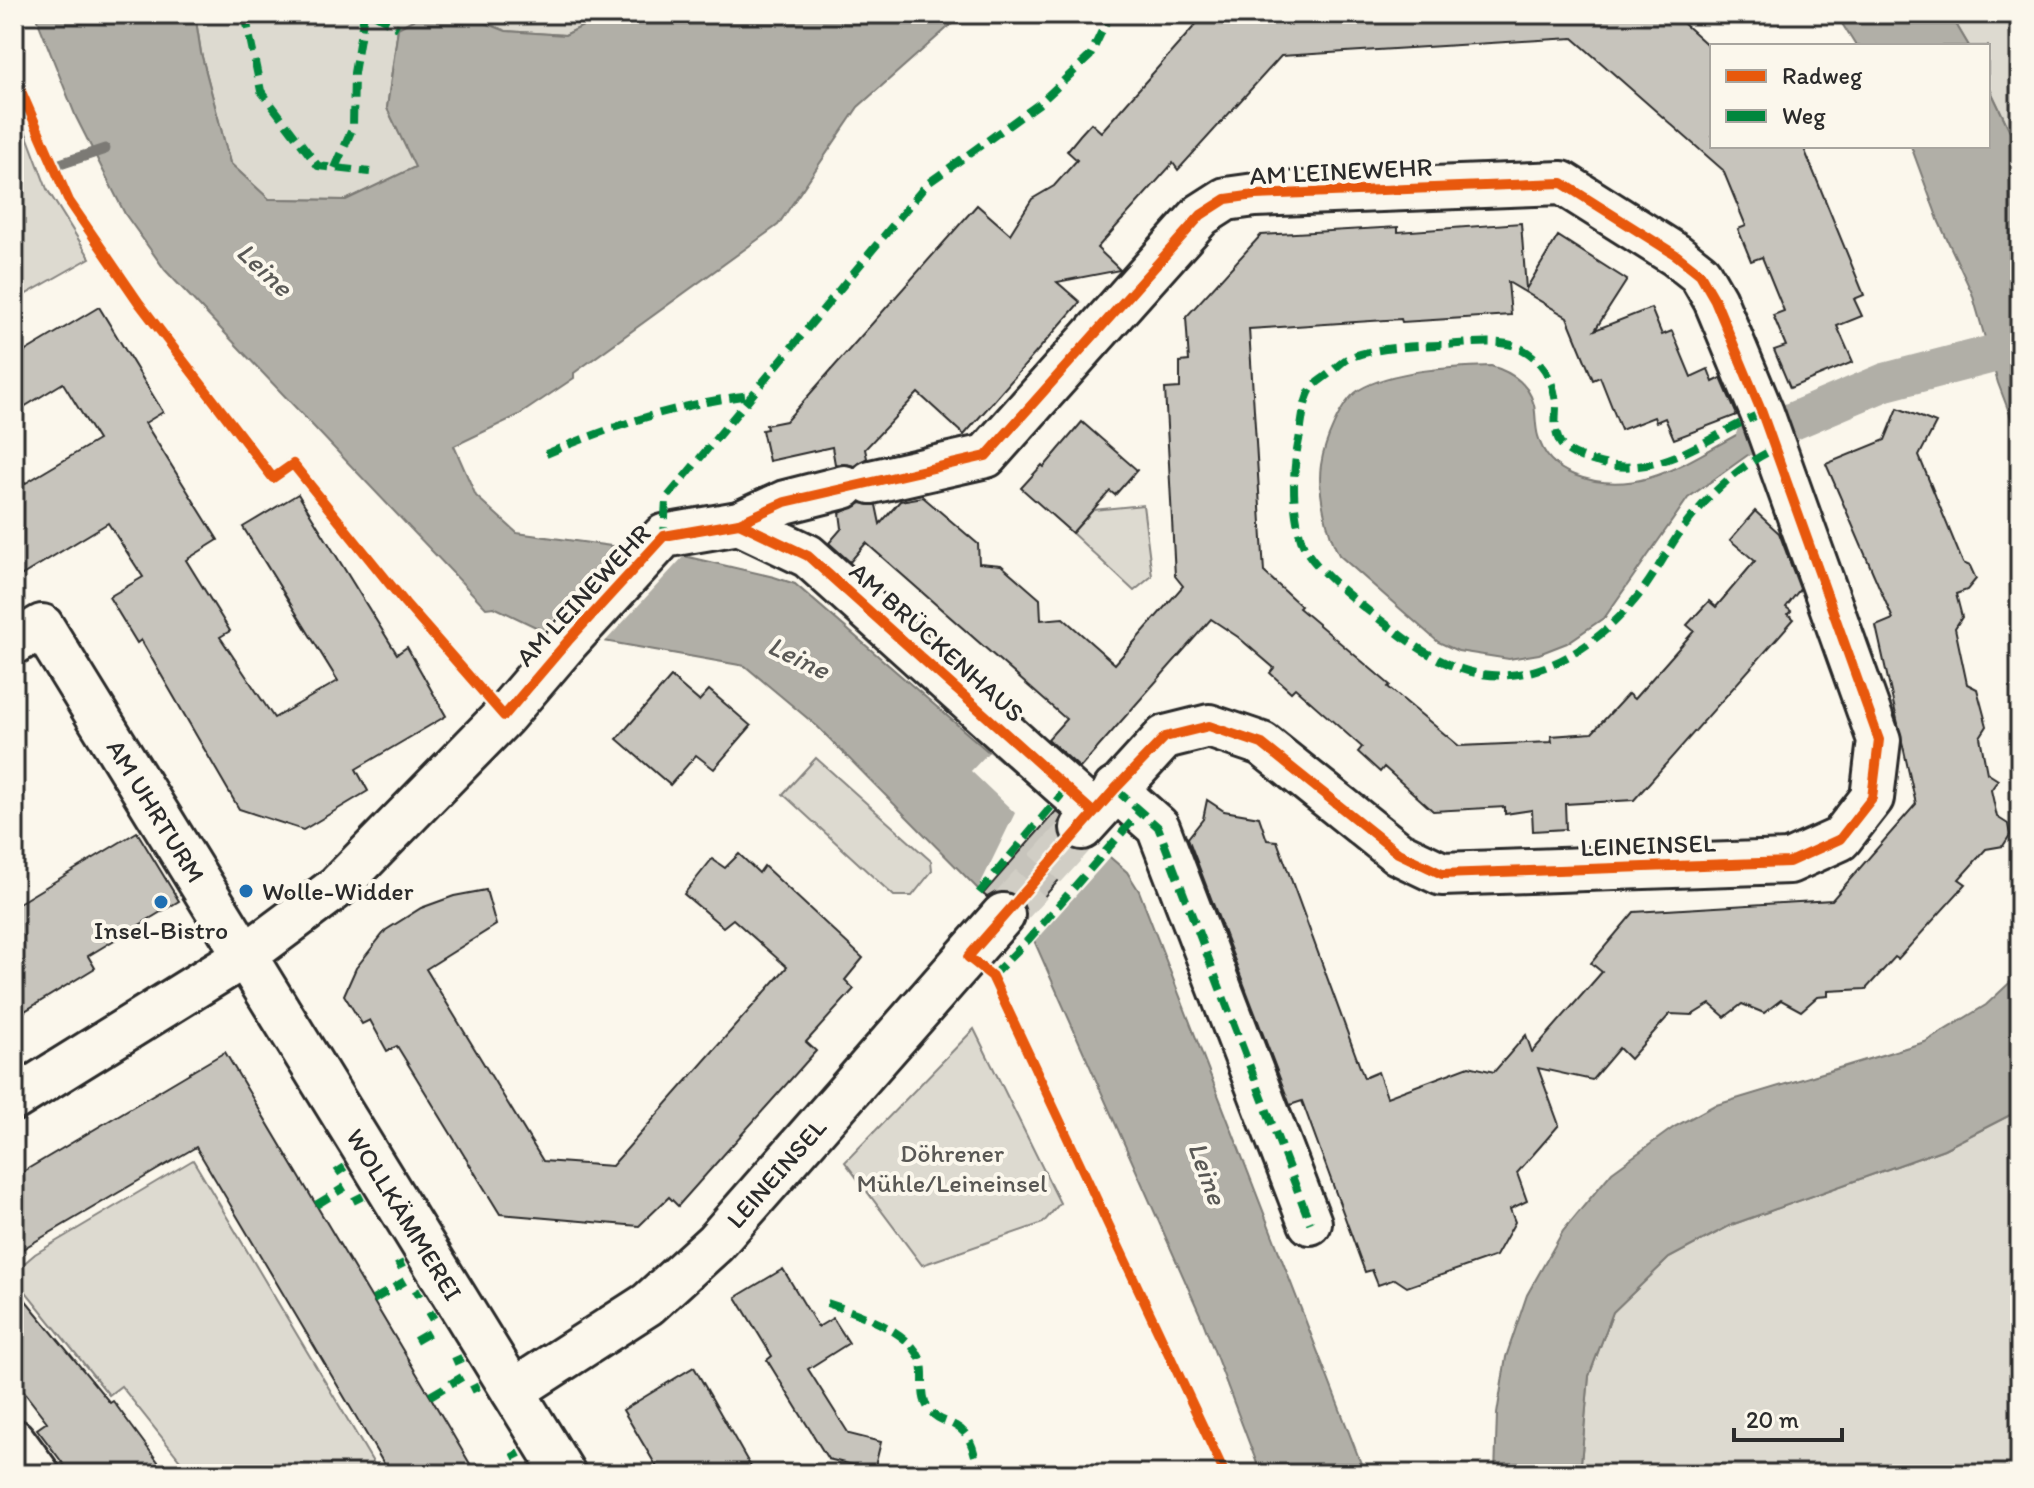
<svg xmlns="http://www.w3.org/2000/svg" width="2034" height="1488" font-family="Itim,sans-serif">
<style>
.green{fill:#dddad0;stroke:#84827e;stroke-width:2}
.water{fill:#b1afa7;stroke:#7b7a75;stroke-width:2}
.pier{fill:#fbf7ec}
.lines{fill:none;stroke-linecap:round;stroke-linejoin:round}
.stream{stroke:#7b7a75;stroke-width:11}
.canal{stroke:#b1afa7;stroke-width:38}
.building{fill:#c7c4bc;stroke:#2b2b2b;stroke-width:2}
.street-tunnel{stroke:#d1cec5;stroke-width:42;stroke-dasharray:42 21;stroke-linecap:butt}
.street-casing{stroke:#2b2b2b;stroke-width:48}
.street{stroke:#fbf7ec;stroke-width:42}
.quiet{stroke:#00873e;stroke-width:8;stroke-dasharray:16 8;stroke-linecap:butt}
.cycleway-casing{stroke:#fbf7ec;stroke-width:15}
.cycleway{stroke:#e8590c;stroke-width:10}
.poi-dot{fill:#1f6fb2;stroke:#fbf7ec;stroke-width:3}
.labels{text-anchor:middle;stroke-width:8;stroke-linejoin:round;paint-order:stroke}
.street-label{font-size:26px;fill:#2b2b2b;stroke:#fbf7ec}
.poi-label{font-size:26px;fill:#2b2b2b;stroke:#fbf7ec;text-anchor:start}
.park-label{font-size:26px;fill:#585754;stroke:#fbf7ec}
.water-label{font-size:28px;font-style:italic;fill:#5a5956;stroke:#fbf7ec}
</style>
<rect width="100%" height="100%" fill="#fbf7ec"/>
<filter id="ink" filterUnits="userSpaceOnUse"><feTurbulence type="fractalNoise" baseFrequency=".0125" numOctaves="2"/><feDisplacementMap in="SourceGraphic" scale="16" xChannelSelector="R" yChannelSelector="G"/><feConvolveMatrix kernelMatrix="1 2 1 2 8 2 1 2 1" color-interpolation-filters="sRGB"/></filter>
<g filter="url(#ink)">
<g class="green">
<polygon points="195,14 424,14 398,28 387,108 416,167 346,200 269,199 230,163 201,53"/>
<polygon points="462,14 607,14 565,35 506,31"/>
<polygon points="1950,14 2020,14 2020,152 1988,85 1988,46 1969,46"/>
<polygon points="14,101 47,189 90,258 14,301"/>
<polygon points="1143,505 1152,576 1134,591 1072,533 1093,510"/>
<polygon points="816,758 931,861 932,871 912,896 894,896 783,794"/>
<polygon points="974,1029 1060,1203 1043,1223 922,1265 845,1162"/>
<polygon points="2020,1110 2020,1474 1580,1474 1589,1376 1613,1312 1669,1258 1731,1225 1944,1149"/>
<polygon points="193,1160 380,1474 191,1474 121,1386 109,1395 14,1277 14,1272 35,1254"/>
</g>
<g class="water">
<polygon points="35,14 195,14 201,53 230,163 269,199 346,200 415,167 387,108 398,28 424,14 462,14 506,31 565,35 607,14 963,14 858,107 778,225 574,373 574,378 519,415 454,446 476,496 517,533 684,556 774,577 795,584 1127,872 1139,891 1365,1474 1261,1474 1202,1319 1033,938 978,889 818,727 745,666 542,630 494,607 486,608 165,270 125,214 76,117"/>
<polygon points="1836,14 1950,14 1969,46 1856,46"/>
<polygon points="1988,85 2020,152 2020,441 1998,383 1972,293 1939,222 1911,146 1988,146"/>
<path d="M1491,366C1511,372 1529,384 1534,405C1536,415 1535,426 1538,436C1543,455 1556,468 1574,475C1641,501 1693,457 1751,427L1759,447L1688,498L1605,617L1567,643L1539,654L1509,659L1458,651L1438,642L1339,555C1327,533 1317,490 1321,465C1324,444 1340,402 1359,390C1392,370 1453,367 1491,366Z"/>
<polygon points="2020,973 2020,1110 1944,1149 1731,1225 1669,1258 1613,1312 1589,1376 1580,1474 1495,1474 1497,1414 1506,1357 1527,1295 1563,1231 1612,1172 1674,1127 1713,1106 1925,1042 1986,1005"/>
</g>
<g class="pier">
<polygon points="620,545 663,550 684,556 603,644 540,634"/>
<polygon points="989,752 1111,856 1033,943 978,889 1015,813 971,771"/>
</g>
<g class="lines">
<polyline class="stream" points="60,164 105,149"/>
<polyline class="canal" points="1755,437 1885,382 2020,347"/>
</g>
<g class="building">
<polygon points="1205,14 1673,14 1712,49 1712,146 1803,146 1864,295 1854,299 1862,316 1837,326 1853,362 1790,388 1774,350 1786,346 1773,315 1784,311 1762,257 1751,261 1738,229 1746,226 1723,170 1573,38 1281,56 1178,170 1173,163 1097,248 1120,270 1057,282 1080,302 964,435 918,393 865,449 867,458 854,466 835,464 832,447 769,461 762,430 767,429 766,425 786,421 977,205 1010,234 1032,199 1054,186 1077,160 1067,151 1080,135 1091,123 1101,132"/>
<polygon points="1521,223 1526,289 1558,236 1627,280 1595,330 1651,308 1662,335 1672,331 1691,377 1708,369 1713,382 1721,378 1737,415 1674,439 1665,418 1656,422 1654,417 1621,430 1600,377 1593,380 1567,317 1508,282 1511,315 1402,322 1401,319 1249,329 1264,572 1301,606 1299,608 1390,685 1388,687 1459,746 1552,742 1551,736 1592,733 1628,694 1634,699 1694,631 1687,625 1709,601 1716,607 1755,561 1730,540 1755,511 1779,533 1800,589 1786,607 1791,611 1788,614 1794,619 1634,800 1565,804 1566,829 1533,831 1532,810 1505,814 1505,807 1433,811 1384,767 1380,772 1358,752 1362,747 1295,688 1291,692 1281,683 1270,673 1274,668 1238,637 1211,619 1080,768 1048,739 1066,719 866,543 850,562 829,543 842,528 840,513 861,503 876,505 880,524 900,501 923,497 978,544 979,563 1001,565 1040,599 1041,620 1063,618 1115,664 1183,586 1175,576 1165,389 1180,388 1180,362 1189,361 1186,317 1261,235 1398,227 1398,232"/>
<polygon points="99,307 163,412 145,423 218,540 186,560 230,631 220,637 274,718 338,681 243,527 298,494 397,654 407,647 446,716 356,769 368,791 303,830 239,809 141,640 137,643 109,597 143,577 108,523 14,580 14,490 98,440 63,383 14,413 14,358"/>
<polygon points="1898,408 1936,423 1919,456 1963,563 1970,566 1976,579 1967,590 1956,594 1962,617 1955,628 1967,684 1977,689 1987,726 1980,737 1987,773 1998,780 1991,790 1997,817 2008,824 2010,835 2003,846 1986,849 1959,879 1966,884 1898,959 1895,957 1866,989 1828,991 1828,996 1817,997 1801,1011 1781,1000 1764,1013 1742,1004 1725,1017 1710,1004 1692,1015 1670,1014 1630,1059 1619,1048 1592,1080 1538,1068 1559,1125 1517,1173 1527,1201 1510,1209 1515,1222 1496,1256 1407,1287 1395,1279 1378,1285 1372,1270 1365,1272 1302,1101 1290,1105 1188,838 1203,819 1207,800 1224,811 1259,817 1267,840 1277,841 1364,1078 1378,1072 1387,1097 1469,1066 1494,1072 1526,1035 1532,1052 1602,972 1591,963 1634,912 1832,900 1916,804 1876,626 1893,619 1826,464 1885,440"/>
<polygon points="1082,422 1137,470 1115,495 1110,491 1072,533 1021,488 1042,465 1044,467"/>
<polygon points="671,677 699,701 709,690 751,726 714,769 696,755 670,785 617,739"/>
<polygon points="1056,811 1062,816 1058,824 1059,834 1065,845 1076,851 1085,851 1026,917 1025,907 1018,897 1007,891 996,892 987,897 983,894"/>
<polygon points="137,832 179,901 88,956 95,968 23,1012 14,997 14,906"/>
<polygon points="739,854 759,873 764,866 863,958 845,980 854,989 806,1042 816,1051 678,1206 669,1197 639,1226 500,1214 397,1046 387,1051 370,1020 362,1024 344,995 356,968 386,930 421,908 454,896 486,890 496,925 426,969 543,1161 612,1166 787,967 733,919 723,927 684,894 712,859 725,868"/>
<polygon points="225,1052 430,1396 476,1474 390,1474 196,1147 14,1254 14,1177"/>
<polygon points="783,1269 818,1327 833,1318 849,1343 808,1369 849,1434 881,1442 874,1470 828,1459 767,1360 772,1356 736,1297"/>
<polygon points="14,1286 110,1403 113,1401 167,1474 71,1474 37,1429 47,1422 14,1379"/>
<polygon points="694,1367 755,1474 661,1474 623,1410"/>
</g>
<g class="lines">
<polyline class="street-tunnel" points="1003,915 1082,828"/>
<defs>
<g id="street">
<polyline points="871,482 986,456 1201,215 1226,199 1255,195 1562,183 1676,255 1700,274 1715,300 1762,413 1879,740 1872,798 1840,839 1789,862 1442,874 1398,853 1262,744 1209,726 1165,737 1082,828"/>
<polyline points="739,523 808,556 1094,813"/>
<path id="s1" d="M14,643L42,626L564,1474"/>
<polyline points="1115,789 1158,827 1310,1223"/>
<polyline points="14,1099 246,955 337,887 504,716 568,641 664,536 739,523 785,502 844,487"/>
<path id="s2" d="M513,1391L648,1304L715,1243L1003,915"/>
<polyline points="14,1441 38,1474"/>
</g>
</defs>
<use href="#street" class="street-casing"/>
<use href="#street" class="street"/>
<g class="quiet">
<polyline points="245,14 261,91 318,166 370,172"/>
<polyline points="374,14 398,28"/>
<polyline points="2020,14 2020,15"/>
<polyline points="335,168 353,127 354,73 364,14"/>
<path d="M1762,413C1706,437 1659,481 1596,462C1584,459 1568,454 1561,444C1553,432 1556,418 1556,405C1555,381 1541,357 1518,347C1495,338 1463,345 1439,345C1414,346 1369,348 1347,359C1340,363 1333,371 1326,376C1321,380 1314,384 1311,389C1303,402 1302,425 1299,440C1292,472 1292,507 1301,539C1309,569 1369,611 1395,631C1418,649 1447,667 1476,673C1544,687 1607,638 1645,587C1658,569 1668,549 1681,531C1704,500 1738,465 1775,449"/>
<path d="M546,454C613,426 679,403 752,395"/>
<polyline points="671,535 664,536 666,499 927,184 1040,103 1090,56 1110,14"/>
<polyline points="1115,789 1158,827 1310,1223"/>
<polyline points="979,893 1067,788"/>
<polyline points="992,976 1028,940 1140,812"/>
<polyline points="336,1173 345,1167"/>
<polyline points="353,1201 363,1196"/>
<polyline points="316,1205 345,1187"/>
<polyline points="396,1267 404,1263"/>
<polyline points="414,1295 421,1291"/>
<polyline points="373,1300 405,1281"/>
<path d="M827,1303C856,1313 914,1331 922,1364C925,1377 920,1394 927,1406C937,1422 942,1418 956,1426C973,1435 975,1457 979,1474"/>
<polyline points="427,1318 435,1313"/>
<polyline points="415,1341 434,1330"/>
<polyline points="453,1362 462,1358"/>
<polyline points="471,1390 479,1386"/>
<polyline points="430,1396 462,1377"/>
<polyline points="512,1457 520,1453"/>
<polyline points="516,1474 521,1471"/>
</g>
<defs>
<g id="cycleway">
<polyline points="14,75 69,201 139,303 273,478 293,464 405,603 504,716 568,641 664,536 739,523 785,502 986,456 1201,215 1226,199 1255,195 1562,183 1676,255 1700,274 1715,300 1762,413 1879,740 1872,798 1840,839 1789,862 1442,874 1398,853 1262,744 1209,726 1165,737 1115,789 968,957 992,976 1225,1474"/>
<polyline points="739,523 808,556 1094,813"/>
</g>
</defs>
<use href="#cycleway" class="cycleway-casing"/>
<use href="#cycleway" class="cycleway"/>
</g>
</g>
<g class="poi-dot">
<circle cx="246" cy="891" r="8"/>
<circle cx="161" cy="902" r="8"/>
</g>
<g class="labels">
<g class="street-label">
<text transform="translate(1341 171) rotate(-3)" y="9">AM LEINEWEHR</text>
<text transform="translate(583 595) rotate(-47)" y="9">AM LEINEWEHR</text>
<text transform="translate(937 642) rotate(42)" y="9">AM BRÜCKENHAUS</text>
<text dy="9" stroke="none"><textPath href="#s1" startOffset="250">AM UHRTURM</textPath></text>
<text transform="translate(1648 845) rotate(-2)" y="9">LEINEINSEL</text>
<text dy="9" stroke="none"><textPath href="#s2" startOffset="344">LEINEINSEL</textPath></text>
<text dy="9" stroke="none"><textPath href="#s1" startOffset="724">WOLLKÄMMEREI</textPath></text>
</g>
<g class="poi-label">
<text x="262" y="900">Wolle-Widder</text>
<text x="161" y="939" text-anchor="middle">Insel-Bistro</text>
</g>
<g class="park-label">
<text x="952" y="1162">Döhrener<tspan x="952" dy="30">Mühle/Leineinsel</tspan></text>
</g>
<g class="water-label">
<text transform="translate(265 269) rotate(43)" y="10">Leine</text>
<text transform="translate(799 657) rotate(26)" y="10">Leine</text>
<text transform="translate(1208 1173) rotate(70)" y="10">Leine</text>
</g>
</g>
<rect width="2034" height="1488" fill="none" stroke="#fbf7ec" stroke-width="48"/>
<rect x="24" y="24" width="1986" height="1440" fill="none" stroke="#2b2b2b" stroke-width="3" filter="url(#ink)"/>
<rect x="1710" y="44" width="280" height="104" fill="#fbf7ec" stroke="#a8a59f" stroke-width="2"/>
<rect x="1726" y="70" width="40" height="12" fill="#e8590c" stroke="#a8a59f" stroke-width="2"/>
<text x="1782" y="84" font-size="24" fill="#2b2b2b">Radweg</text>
<rect x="1726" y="110" width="40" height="12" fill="#00873e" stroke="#a8a59f" stroke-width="2"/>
<text x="1782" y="124" font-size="24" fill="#2b2b2b">Weg</text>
<path d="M1734 1428v12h108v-12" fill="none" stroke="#2b2b2b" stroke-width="4"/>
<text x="1746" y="1428" font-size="24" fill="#2b2b2b" stroke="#fbf7ec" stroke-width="6" paint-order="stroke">20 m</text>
</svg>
